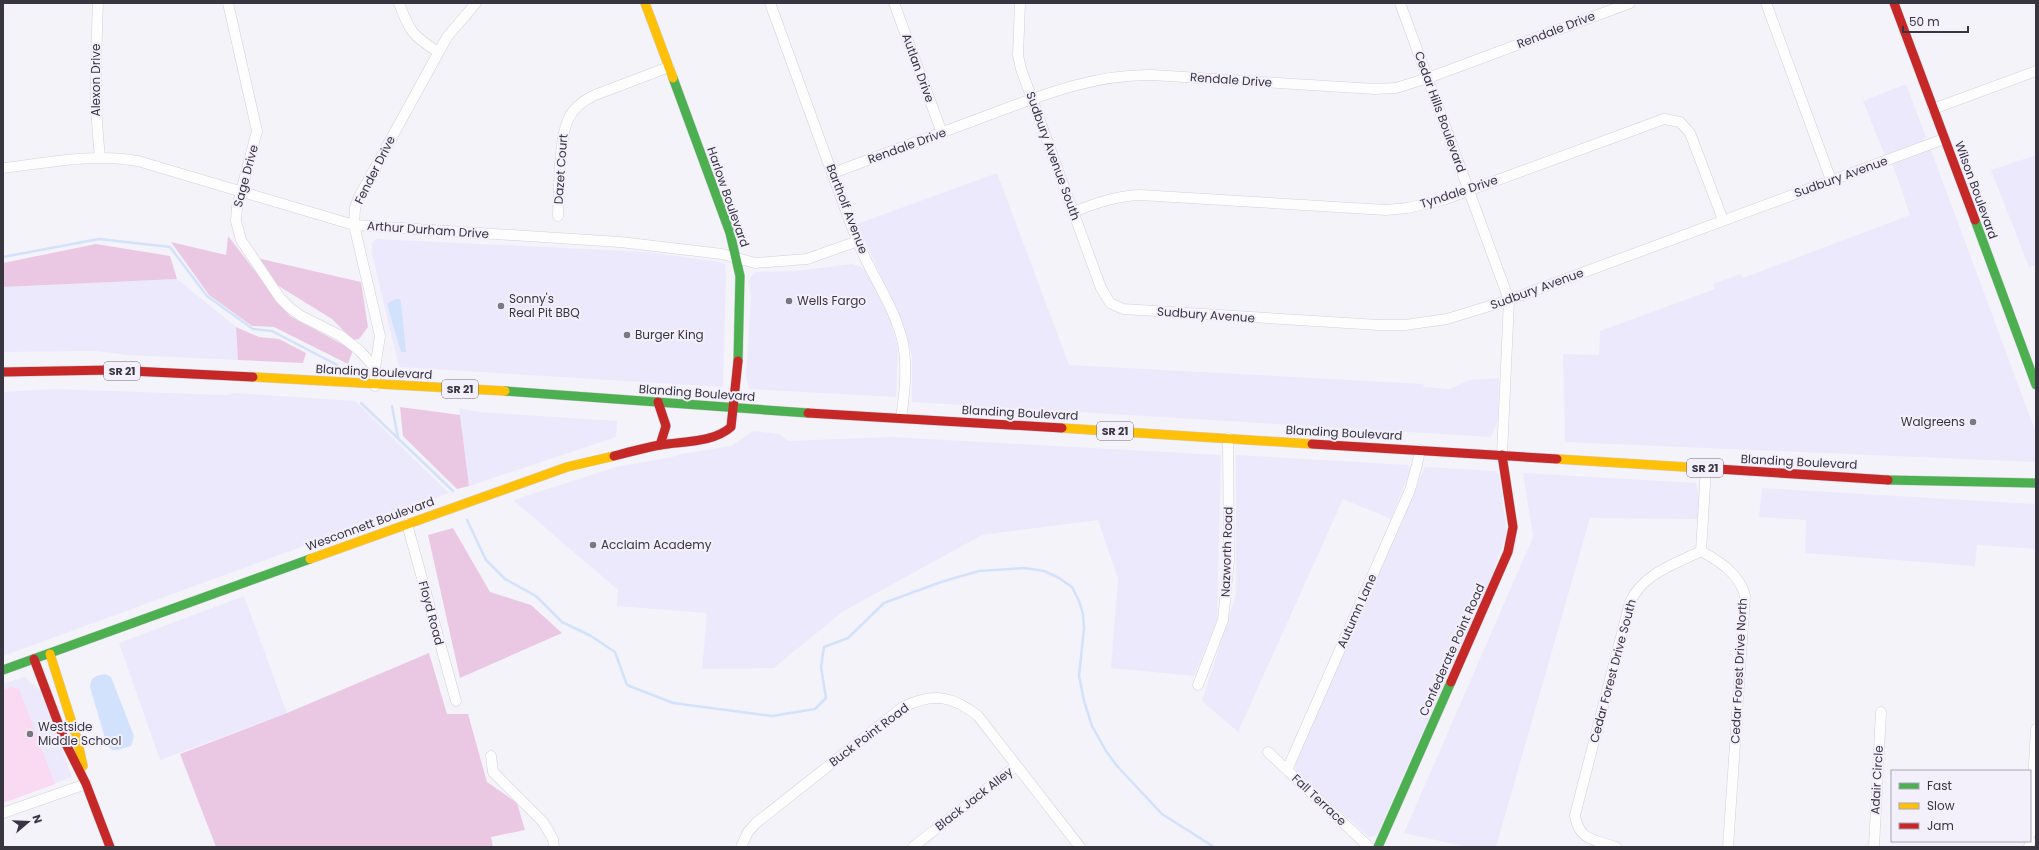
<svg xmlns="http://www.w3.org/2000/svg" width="2039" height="850" font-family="Poppins,sans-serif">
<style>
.built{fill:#ede9fc}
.green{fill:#fad9f2}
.forest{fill:#eac8e3}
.water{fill:#d2e2fc}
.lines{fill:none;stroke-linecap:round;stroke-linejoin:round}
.stream{stroke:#d2e2fc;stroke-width:2.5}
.street-casing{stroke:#d2d0d9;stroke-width:11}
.fast-casing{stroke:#d2d0d9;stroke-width:10}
.slow-casing{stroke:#d2d0d9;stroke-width:10}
.jam-casing{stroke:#d2d0d9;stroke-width:10}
.street{stroke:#fdfdfe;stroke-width:10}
.fast{stroke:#4caf50;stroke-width:9}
.slow{stroke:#ffc107;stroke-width:9}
.jam{stroke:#c62828;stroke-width:9}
.poi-dot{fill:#7a7881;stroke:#f3f0fc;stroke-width:1.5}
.labels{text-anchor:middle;stroke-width:4;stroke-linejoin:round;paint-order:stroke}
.shield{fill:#f3f0fc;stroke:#706d79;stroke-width:1}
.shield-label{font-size:11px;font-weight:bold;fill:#383541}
.street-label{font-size:12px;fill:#383541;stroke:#f3f0fc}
.poi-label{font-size:12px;fill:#383541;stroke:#f3f0fc;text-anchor:start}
</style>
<rect width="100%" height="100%" fill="#f4f3f9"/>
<g class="built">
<polygon points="1906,84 1926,137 1921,142 1885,156 1863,101"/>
<polygon points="1928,149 1931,150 2036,433 2036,462 1565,442 1563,354 1599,355 1600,331 1715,289 1713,284 1741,274 1743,278 1910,215 1892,162"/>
<polygon points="2036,155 2036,265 2029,267 1991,170"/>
<polygon points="997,173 1069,365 1424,384 1423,387 1449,389 1470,380 1499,378 1498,421 1491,437 912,402 912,356 901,320 857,224"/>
<polygon points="376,239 647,252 720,262 725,264 726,273 723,387 399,367 372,254 372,242"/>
<polygon points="852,264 861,267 867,272 890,320 898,347 896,397 749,389 746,376 751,298 749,279 755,272 797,271"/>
<polygon points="177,279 236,327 238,360 126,355 97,351 3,352 3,287"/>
<polygon points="54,389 225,395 235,393 355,401 449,493 3,656 3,392"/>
<polygon points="459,408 478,412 617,421 616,437 469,486"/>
<polygon points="754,431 779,434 788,441 891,437 1221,455 1217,621 1194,676 1111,668 1118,579 1098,520 982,535 842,612 774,668 702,669 707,613 617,606 618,590 513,500 616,467 672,457 681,454 731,446"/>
<polygon points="1238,455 1408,465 1410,471 1391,519 1343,499 1238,732 1202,701 1236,595 1236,456"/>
<polygon points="1425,467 1496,471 1499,475 1507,533 1490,581 1377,835 1369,837 1296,772 1295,760"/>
<polygon points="1523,473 1696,483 1700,501 1699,519 1590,518 1496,847 1467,847 1404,833 1533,537"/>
<polygon points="1762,488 2036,504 2036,549 1977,545 1975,566 1805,553 1806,520 1759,517"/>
<polygon points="244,596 287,713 160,760 119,643"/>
<polygon points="24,677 41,691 72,777 3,803 3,684"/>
</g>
<polygon class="green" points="11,687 19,689 55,784 3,803 3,690"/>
<g class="forest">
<polygon points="228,236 290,316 353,350 348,364 274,327 252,326 209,295 171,242 226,255"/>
<polygon points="96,244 170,256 177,279 3,287 3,263"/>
<polygon points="257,258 361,282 368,327 359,339 353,340 332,319 277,285"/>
<polygon points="236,327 259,337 279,339 306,353 303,363 238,360"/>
<polygon points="400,407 460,415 469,486 457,489 403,436"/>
<polygon points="453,528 490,592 531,605 562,633 460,678 428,535"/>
<polygon points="429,653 447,714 468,714 487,782 517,803 525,830 491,837 493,847 216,847 180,754 287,713"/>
</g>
<g class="water">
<polygon points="395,299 400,299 401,302 406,352 401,352 387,304"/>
<path d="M105,674L111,677L134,736L131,746L118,750H112L107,745L90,687C91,676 96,676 105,674Z"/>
</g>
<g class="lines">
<g class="stream">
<polyline points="3,257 99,239 170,247 207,296 253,329 272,331 337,365"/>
<polyline points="361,403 453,491"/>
<polyline points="392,406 398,438"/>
<polyline points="467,520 486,560 505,579 536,596 562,622 591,636 615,652 627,685 673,703 772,716 815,709 826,698 821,667 824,647 848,638 884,603 941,582 979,571 1025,568 1044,571 1059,578 1072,587 1079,601 1083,614 1084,628 1079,676 1084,701 1092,726 1106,751 1117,766 1162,814 1214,847"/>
</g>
<defs>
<g id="street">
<path d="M98,3C96,57 94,104 100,157"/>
<polyline points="228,3 257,131 237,207 236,221 241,240 280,298 290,308 301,316 341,336 360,351 375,368 375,386"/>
<path d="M399,3C409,31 413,36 438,52"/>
<path d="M770,3C799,82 827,161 857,240C870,273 893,304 902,339C908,364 905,393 901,418"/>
<polyline points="894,3 942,133"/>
<polyline points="1020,3 1018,55 1021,69 1101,288 1110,303 1123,309 1379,325 1405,325 1447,319 1509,300 1944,139"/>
<polyline points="1400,3 1509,300 1502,455"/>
<polyline points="1766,3 1831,180"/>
<polyline points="1933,109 2036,71"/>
<path d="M3,168C47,163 93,153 138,161L354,225L620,242L722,254L755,263L807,259L858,241"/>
<path d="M833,173C881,155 930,137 978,119C1035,98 1090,74 1152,75L1375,89L1396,88L1428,78L1630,3"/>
<path d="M1073,212C1096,203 1116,196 1140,195L1386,210L1407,208L1443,200L1664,119L1680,122L1690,133L1723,220"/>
<path d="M558,216C559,192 559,139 568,120C573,108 584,100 595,95L669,67"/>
<polyline points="375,368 380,336 354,225 355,208 359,197 447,37 476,3"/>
<polyline points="407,524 456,701"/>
<path d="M1701,551C1719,561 1740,574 1745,596L1728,847"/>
<polyline points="1701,551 1706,468"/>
<polyline points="1198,685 1223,620 1229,560 1228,438"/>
<polyline points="1268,752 1369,847"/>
<polyline points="491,756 493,772 543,822 553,839 554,847"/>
<polyline points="1287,770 1410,490 1417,465 1420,450"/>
<polyline points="3,813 86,784"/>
<polyline points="2030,834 2036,729"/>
<path d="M741,847L748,832L756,823L903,707C933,692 953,696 978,716L1080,847"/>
<polyline points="913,847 1016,766"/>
<path d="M1616,847C1595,840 1578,840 1575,815L1630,602C1644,573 1673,565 1701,551"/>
<polyline points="1874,847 1881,712"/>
<polyline points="2029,847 2030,841"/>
</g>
<g id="fast">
<polyline points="673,78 730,233 740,276 738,361"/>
<polyline points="1975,220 2036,385"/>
<polyline points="505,391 808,413"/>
<polyline points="1888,480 2036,483"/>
<polyline points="3,670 310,559"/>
<polyline points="1378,847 1451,682"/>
</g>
<g id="slow">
<polyline points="645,3 673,78"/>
<polyline points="253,377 505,391"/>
<polyline points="1062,428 1312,444"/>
<polyline points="1557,459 1718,469"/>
<polyline points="310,559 567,467 614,456"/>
<polyline points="50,654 77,739 83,766"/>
</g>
<g id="jam">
<polyline points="1894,3 1975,220"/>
<polyline points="3,372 111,370 253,377"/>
<polyline points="658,402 666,426 660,445"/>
<polyline points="808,413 1062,428"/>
<polyline points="1312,444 1557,459"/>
<path d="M614,456C629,452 644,448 660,445C683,441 713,443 731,427L738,361"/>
<polyline points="1718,469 1888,480"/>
<polyline points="34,659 66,744 86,784 110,847"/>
<polyline points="1451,682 1508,552 1513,527 1502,455"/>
</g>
</defs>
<use href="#street" class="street-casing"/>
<use href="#fast" class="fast-casing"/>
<use href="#slow" class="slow-casing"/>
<use href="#jam" class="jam-casing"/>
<use href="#street" class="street"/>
<use href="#fast" class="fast"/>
<use href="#slow" class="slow"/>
<use href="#jam" class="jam"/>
</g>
<g class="poi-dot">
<circle cx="789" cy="301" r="4"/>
<circle cx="501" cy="306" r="4"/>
<circle cx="627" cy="335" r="4"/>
<circle cx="1973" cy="422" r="4"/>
<circle cx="593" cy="545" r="4"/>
<circle cx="30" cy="734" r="4"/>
</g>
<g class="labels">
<g class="shield">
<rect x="104" y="362" width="36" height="18" rx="3"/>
<rect x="442" y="380" width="36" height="18" rx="3"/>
<rect x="1097" y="422" width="36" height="18" rx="3"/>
<rect x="1687" y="459" width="36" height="18" rx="3"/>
</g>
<g class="shield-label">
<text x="122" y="375">SR 21</text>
<text x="460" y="393">SR 21</text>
<text x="1115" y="435">SR 21</text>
<text x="1705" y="472">SR 21</text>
</g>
<g class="street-label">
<text transform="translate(1556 30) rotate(-21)" y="4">Rendale Drive</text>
<text transform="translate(918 68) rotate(70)" y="4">Autlan Drive</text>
<text transform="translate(96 80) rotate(-90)" y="4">Alexon Drive</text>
<text transform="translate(1231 80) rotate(4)" y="4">Rendale Drive</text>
<text transform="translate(1440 112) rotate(70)" y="4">Cedar Hills Boulevard</text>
<text transform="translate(907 146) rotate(-20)" y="4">Rendale Drive</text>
<text transform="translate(1053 156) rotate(70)" y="4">Sudbury Avenue South</text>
<text transform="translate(561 169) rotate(-86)" y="4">Dazet Court</text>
<text transform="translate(375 170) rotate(-63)" y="4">Fender Drive</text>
<text transform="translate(246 176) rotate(-75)" y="4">Sage Drive</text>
<text transform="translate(1841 177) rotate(-20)" y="4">Sudbury Avenue</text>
<text transform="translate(1976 190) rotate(70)" y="4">Wilson Boulevard</text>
<text transform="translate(1459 192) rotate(-18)" y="4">Tyndale Drive</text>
<text transform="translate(728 197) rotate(71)" y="4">Harlow Boulevard</text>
<text transform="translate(847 209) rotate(69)" y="4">Bartholf Avenue</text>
<text transform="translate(428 230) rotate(4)" y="4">Arthur Durham Drive</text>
<text transform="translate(1537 289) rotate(-20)" y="4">Sudbury Avenue</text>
<text transform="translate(1206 315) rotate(4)" y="4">Sudbury Avenue</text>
<text transform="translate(374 372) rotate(3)" y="4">Blanding Boulevard</text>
<text transform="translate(697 393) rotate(4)" y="4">Blanding Boulevard</text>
<text transform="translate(1020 413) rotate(3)" y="4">Blanding Boulevard</text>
<text transform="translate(1344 433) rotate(3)" y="4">Blanding Boulevard</text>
<text transform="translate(1799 462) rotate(3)" y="4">Blanding Boulevard</text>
<text transform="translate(370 524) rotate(-20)" y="4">Wesconnett Boulevard</text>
<text transform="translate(1227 552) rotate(-88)" y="4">Nazworth Road</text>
<text transform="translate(1357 611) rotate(-66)" y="4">Autumn Lane</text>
<text transform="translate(431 613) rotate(75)" y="4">Floyd Road</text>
<text transform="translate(1452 650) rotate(-66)" y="4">Confederate Point Road</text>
<text transform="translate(1613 671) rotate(-75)" y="4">Cedar Forest Drive South</text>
<text transform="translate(1739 671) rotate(-87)" y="4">Cedar Forest Drive North</text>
<text transform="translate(869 735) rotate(-37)" y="4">Buck Point Road</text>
<text transform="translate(1877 780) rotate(-87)" y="4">Adair Circle</text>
<text transform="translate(974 799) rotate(-38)" y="4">Black Jack Alley</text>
<text transform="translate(1319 800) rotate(43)" y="4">Fall Terrace</text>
</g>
<g class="poi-label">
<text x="509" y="303">Sonny's<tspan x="509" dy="14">Real Pit BBQ</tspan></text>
<text x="797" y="305">Wells Fargo</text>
<text x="635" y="339">Burger King</text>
<text x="1965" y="426" text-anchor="end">Walgreens</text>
<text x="601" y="549">Acclaim Academy</text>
<text x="38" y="731">Westside<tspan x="38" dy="14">Middle School</tspan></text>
</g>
</g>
<rect width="2039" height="850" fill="none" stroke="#383541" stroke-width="8"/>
<rect x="1891" y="770" width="140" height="72" fill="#f3f0fc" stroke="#a8a5b1"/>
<rect x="1899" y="783" width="20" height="6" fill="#4caf50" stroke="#a8a5b1"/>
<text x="1927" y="790" font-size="12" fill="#383541">Fast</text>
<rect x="1899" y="803" width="20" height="6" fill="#ffc107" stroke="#a8a5b1"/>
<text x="1927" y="810" font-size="12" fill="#383541">Slow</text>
<rect x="1899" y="823" width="20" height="6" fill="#c62828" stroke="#a8a5b1"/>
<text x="1927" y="830" font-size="12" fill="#383541">Jam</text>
<g transform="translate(28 822) rotate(71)" stroke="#f3f0fc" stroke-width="3" paint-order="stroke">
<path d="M0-3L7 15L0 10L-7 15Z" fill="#383541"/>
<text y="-6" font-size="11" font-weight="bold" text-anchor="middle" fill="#383541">N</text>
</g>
<path d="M1903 26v6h65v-6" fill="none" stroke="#383541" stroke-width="2"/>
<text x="1909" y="26" font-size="12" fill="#383541" stroke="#f3f0fc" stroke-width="3" paint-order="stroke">50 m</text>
</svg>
